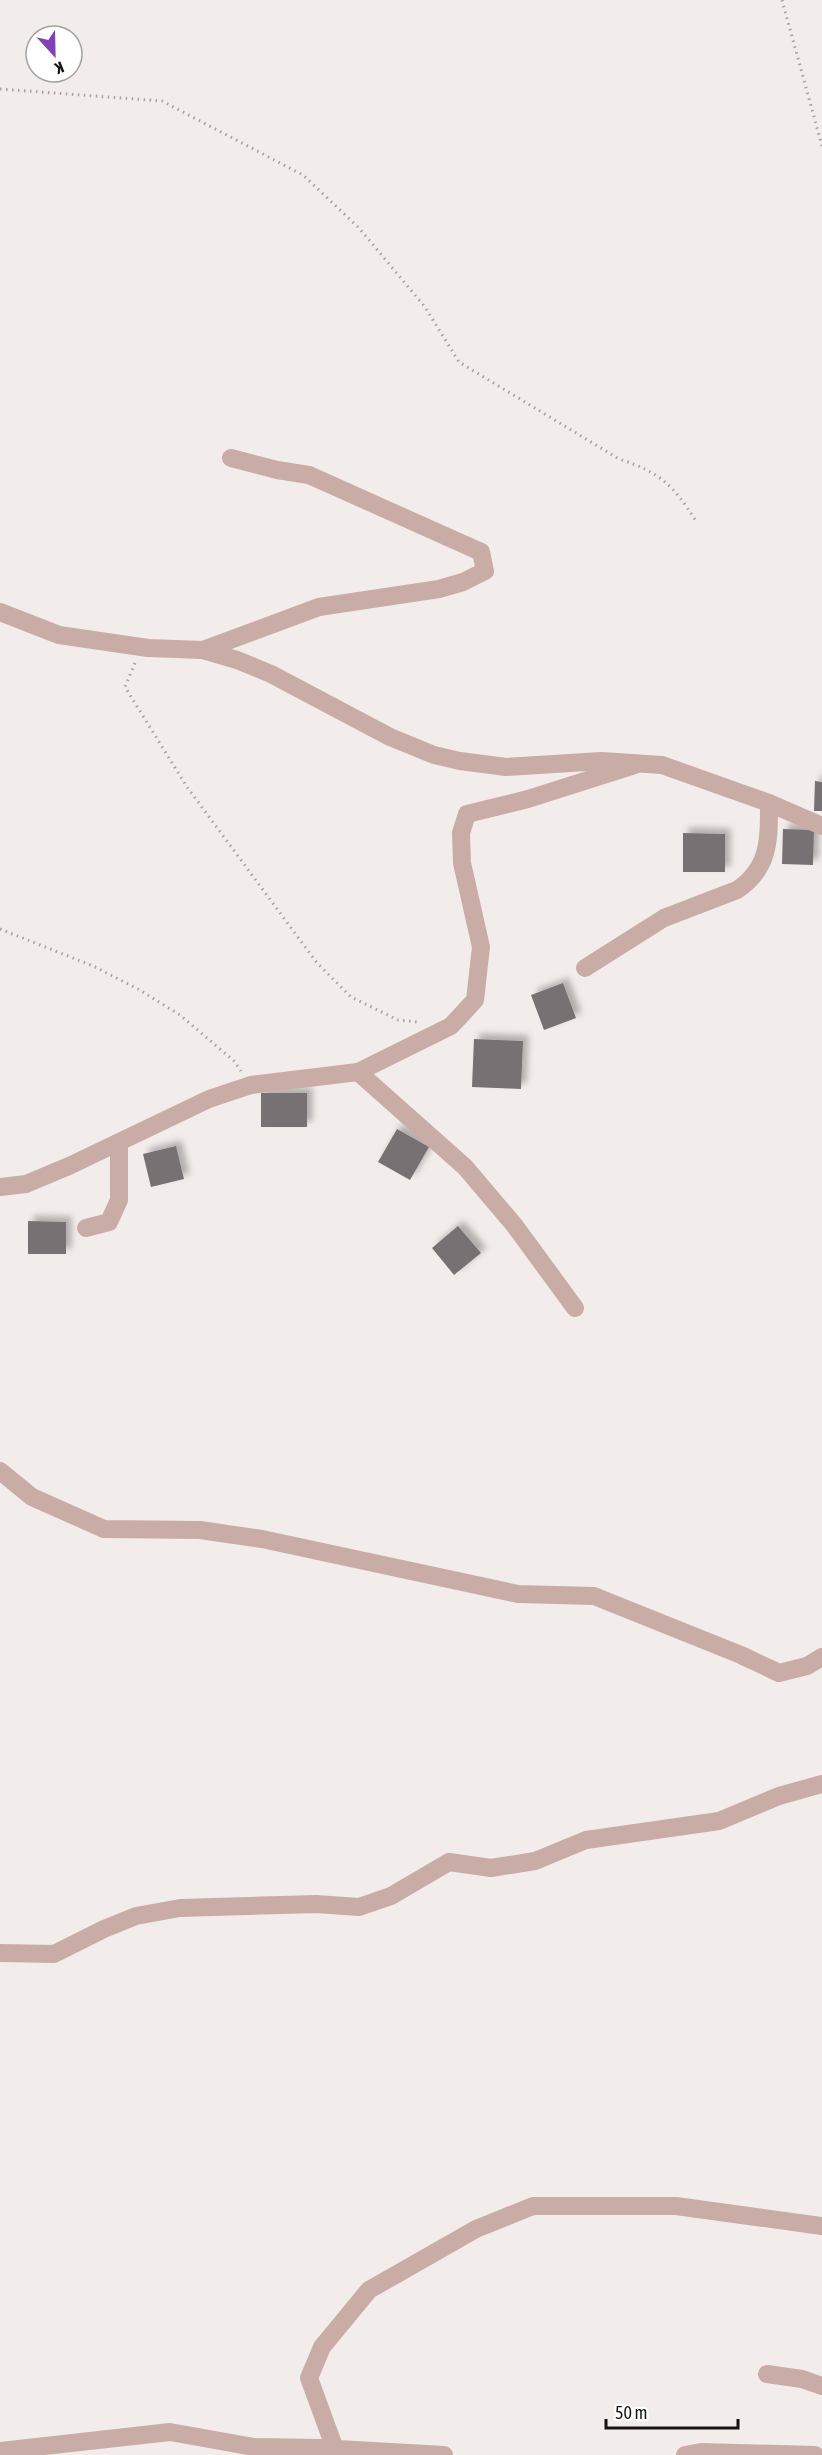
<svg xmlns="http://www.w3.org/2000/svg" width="822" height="2455" font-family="'Asap Condensed',sans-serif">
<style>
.building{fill:#777173;filter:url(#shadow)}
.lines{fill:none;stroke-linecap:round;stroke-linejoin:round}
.path{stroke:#a6a2a0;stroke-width:3;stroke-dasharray:1.5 4.5;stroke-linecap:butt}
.minor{stroke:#caaca7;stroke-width:18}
</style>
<defs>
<filter id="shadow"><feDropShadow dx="5.5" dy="-5.5" stdDeviation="3" flood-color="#0004"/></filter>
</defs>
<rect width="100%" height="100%" fill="#f2edea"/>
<g class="building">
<polygon points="815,781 822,782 822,811 814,811"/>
<polygon points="783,829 814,830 813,865 782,864"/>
<polygon points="683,833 725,834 725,872 683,872"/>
<polygon points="563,983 576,1018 544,1030 531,995"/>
<polygon points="474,1039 523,1041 521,1089 472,1087"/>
<rect x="261" y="1093" width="46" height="34"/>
<polygon points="397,1129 429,1147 410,1180 378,1162"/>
<polygon points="176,1146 184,1179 151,1187 143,1154"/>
<polygon points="28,1221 66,1222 66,1254 28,1254"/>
<polygon points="458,1226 481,1253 454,1275 432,1248"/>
</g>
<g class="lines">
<g class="path">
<polyline points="782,0 822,146"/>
<path d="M0,89L162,101L303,175L358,227L375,247L425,307L459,362L619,459C660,472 673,485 696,521"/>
<polyline points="135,663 125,687 187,787 317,963 351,997 398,1020 417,1022"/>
<polyline points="0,929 93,966 138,989 180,1015 234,1061 241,1071"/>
</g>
<g class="minor">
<polyline points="0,612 59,635 148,648 203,650 237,660 271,674 390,737 434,755 460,761 506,767 602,761 662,765 769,803 822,826"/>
<polyline points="203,650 319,607 439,589 463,582 485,571 481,552 309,475 277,470 231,458"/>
<path d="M585,968L664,918L737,890C770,868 769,839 769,803"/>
<polyline points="358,1072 465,1167 515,1226 575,1308"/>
<polyline points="0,1187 26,1184 69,1166 209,1099 251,1085 358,1072 451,1026 475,1000 481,947 462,863 461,833 467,814 528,799 635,765"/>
<polyline points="86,1228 109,1222 119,1200 119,1144"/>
<polyline points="0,1471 32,1497 104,1529 200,1530 262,1539 518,1594 594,1596 741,1655 779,1673 807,1666 822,1657"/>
<polyline points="0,1953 54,1954 104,1929 136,1916 180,1908 316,1904 359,1907 391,1896 449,1862 491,1868 535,1861 586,1840 719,1821 779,1796 822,1784"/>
<polyline points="767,2374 802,2379 822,2386"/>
<polyline points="0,2451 170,2432 254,2447 320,2448 444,2455"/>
<polyline points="347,2455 335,2449 309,2378 322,2347 369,2290 476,2229 533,2206 676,2206 822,2226"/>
<polyline points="685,2455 701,2452 815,2455"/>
</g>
</g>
<g transform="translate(54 54) rotate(158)"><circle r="28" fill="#ffffff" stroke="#a2a1a1" stroke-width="1.5"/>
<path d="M0-4.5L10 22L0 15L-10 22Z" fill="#8142b7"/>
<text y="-9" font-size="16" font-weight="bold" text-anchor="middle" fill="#161413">K</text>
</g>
<path d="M606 2419v9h132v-9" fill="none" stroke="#161413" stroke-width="3"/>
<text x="615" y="2419" font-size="18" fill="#161413" stroke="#ffffff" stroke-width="4.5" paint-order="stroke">50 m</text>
</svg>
